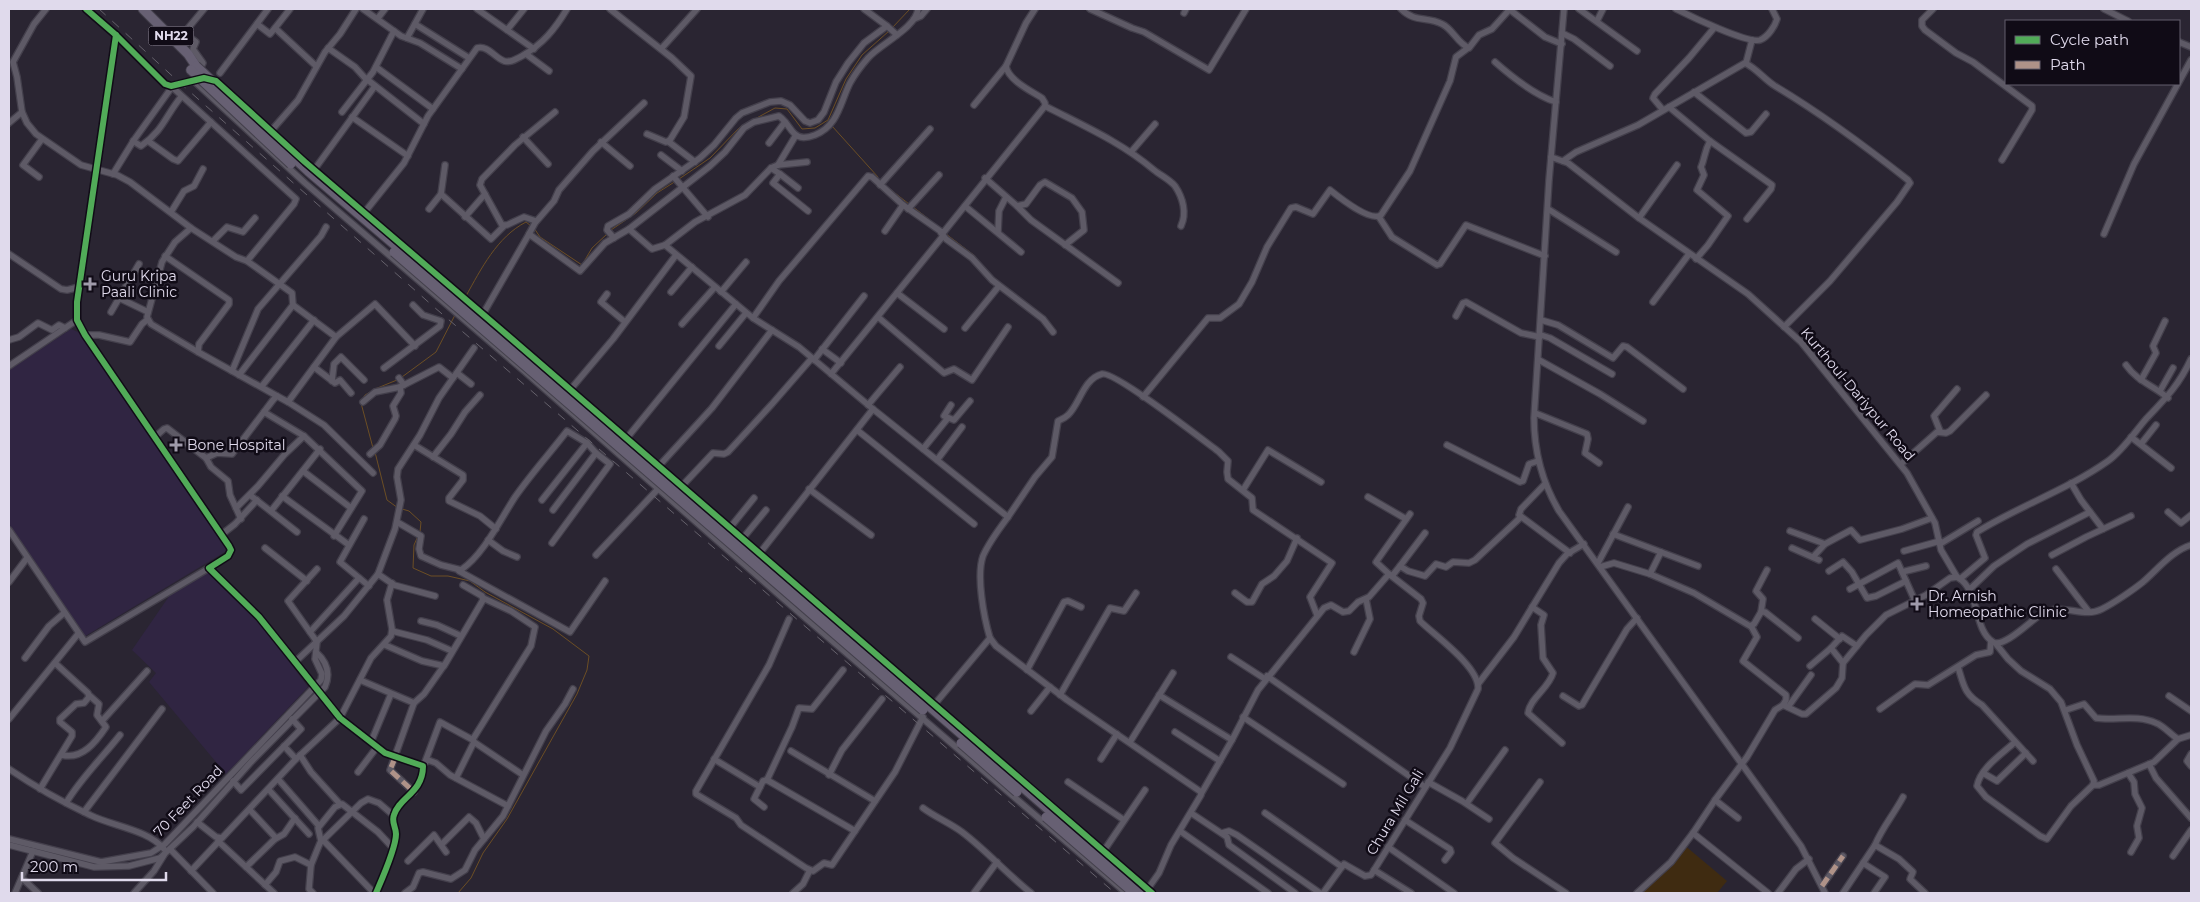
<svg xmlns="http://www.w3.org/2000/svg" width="2200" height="902" font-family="Montserrat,sans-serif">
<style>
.built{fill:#302542}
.green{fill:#3f2b11}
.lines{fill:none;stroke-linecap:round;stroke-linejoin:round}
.stream{stroke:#6c4e24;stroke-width:1}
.minor-casing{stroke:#44404c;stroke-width:8}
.highway-casing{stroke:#44404c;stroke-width:11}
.minor{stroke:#5e5a66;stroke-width:5.5}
.highway{stroke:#676073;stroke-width:9}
.rail{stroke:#65616b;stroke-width:1;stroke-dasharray:9 9;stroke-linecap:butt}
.highway-bridge-casing{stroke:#44404c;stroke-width:11;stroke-linecap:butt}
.highway-bridge{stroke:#676073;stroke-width:9}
.quiet{stroke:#af9288;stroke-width:5;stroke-dasharray:10 5;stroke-linecap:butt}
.cycleway-casing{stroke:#100b16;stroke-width:9}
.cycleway{stroke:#51ab58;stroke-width:6}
.poi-dot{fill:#a09bab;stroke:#100b16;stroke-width:2}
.labels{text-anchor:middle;stroke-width:5;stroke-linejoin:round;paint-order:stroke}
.shield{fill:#100b16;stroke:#a29cac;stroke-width:1}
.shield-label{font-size:12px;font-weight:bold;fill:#e0daec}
.poi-label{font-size:14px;fill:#e0daec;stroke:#100b16;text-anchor:start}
.street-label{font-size:14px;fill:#e0daec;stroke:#100b16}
</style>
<rect width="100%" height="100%" fill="#2a2532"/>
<g class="built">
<polygon points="71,329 80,333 228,550 82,638 9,524 9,370"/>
<polygon points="208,570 259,622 308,687 226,774 149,682 156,673 132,650 172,592"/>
</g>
<polygon class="green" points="1683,844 1727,881 1717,893 1639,893"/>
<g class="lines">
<g class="stream">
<polyline points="892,28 910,9"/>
<polyline points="753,120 775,108 787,109 802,129 815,128 828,120 846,79 862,55 889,31"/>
<polyline points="832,126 878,177"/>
<polyline points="679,179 710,158 740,127 747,123"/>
<polyline points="891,190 909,204"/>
<polyline points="913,207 930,220"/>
<polyline points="534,228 540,237 582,265 592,248 607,234"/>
<polyline points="611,230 636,213 657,193 676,181"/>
<polyline points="946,234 975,256"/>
<path d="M466,296C481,269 497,237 526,222L531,226"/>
<polyline points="402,377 436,352 455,315"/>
<polyline points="375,389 397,380"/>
<polyline points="362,400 365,395 372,391"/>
<polyline points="361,403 373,448"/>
<polyline points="375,452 387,500 398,508"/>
<polyline points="402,509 409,511 421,522 420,532"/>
<polyline points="418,536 414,545 413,568 431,576 448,576 470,581 485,592 553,629 589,656 587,670 577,694 507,819 483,853 471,878 458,893"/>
</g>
<defs>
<g id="minor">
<polyline points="46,9 34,24 13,62 17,77 22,112 27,123 36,134 81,165 117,175 130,182 191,228 175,242 162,262 147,317 151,324 198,352"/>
<polyline points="86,9 116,35 165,84 171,86 202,79"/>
<polyline points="290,9 275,28 316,66"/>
<polyline points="363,9 401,36 420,43 462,69"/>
<polyline points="477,9 534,49"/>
<polyline points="610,9 672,58 691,76 684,117 670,140 666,142 647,134"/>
<polyline points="864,9 887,26"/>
<polyline points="1090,9 1132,28 1144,32 1209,70 1246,9"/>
<path d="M1401,9C1415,23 1427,16 1442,24C1453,29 1457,43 1469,48L1479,35L1492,29L1510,9"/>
<polyline points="1509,9 1545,37 1562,44"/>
<path d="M1564,9L1549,180L1534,418C1534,452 1542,482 1559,511L1801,846L1825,893"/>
<polyline points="1579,9 1637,51"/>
<path d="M1676,9C1690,16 1748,44 1760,40C1768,37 1775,26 1777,19L1772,9"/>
<polyline points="1933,9 1922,20 1922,26 1925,30 1956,53 1973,62 2032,106 2032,110 2002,160"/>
<polyline points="2104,9 2128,21"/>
<polyline points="1184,13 1186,9"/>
<polyline points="378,18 385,9"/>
<polyline points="914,19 921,16 927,9"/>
<polyline points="1597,21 1603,9"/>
<polyline points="257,24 270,34 275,28"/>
<polyline points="415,24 469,58"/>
<polyline points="507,30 524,9"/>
<polyline points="1562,33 1574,39 1610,66"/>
<path d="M116,35L77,302V320L85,335L229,546L231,550L228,556L209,568L259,617L340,718L385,753L423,766C423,793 399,797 394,815C391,822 396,827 396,834C396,848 382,879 376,893"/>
<polyline points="407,38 423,9"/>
<polyline points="2179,42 2191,47"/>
<polyline points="328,48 355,67 364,77 424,124"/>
<polyline points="661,49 697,9"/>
<polyline points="526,54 549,71"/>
<path d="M1495,62C1512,77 1534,95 1556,102"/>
<polyline points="1746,63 1752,40"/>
<polyline points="376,67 433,109"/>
<polyline points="198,72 203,63 193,49 196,42 184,33 204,9"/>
<polyline points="220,73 268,9"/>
<polyline points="194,81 305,183 524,371 802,615 1126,893"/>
<polyline points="171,86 296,199 294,204 247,261"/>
<polyline points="1694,92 1746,133 1751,132 1766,114"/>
<polyline points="974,105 1006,66"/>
<path d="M1045,106C1082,125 1121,142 1154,170C1160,175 1169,179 1175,186C1183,198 1187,213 1181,226"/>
<polyline points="1669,107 1710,141 1772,185 1771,189 1747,219"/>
<polyline points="1663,110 1653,98 1655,94 1689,58 1714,28"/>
<polyline points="342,112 373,72 394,31"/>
<polyline points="352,117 408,156"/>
<polyline points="9,123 22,112"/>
<polyline points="271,131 298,100 325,52 340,34 356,9"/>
<polyline points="523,137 548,164"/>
<path d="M133,141L141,146C163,131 166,115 181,97"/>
<polyline points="148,141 173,159 178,161 211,122"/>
<polyline points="601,142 630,166"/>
<polyline points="669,142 695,162"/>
<polyline points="769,143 785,122"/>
<polyline points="1131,152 1155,124"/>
<polyline points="661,155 682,171"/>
<polyline points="1551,157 1568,163 1639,218 1748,294 1801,342 1907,473 1935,523 1941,550 1957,577"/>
<polyline points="302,160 557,378"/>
<path d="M1563,161L1576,152L1638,125L1745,63C1756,68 1764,79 1775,86C1822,114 1865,146 1908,180L1910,183L1897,202L1830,281L1784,327"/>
<path d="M807,162L778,165L771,168L745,195L695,222L665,245L753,318L799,347L873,409L1008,517C999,529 989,542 983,556C976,576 984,618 990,638L934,705"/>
<polyline points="778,165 796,135"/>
<polyline points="771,168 780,174 773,183 808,211"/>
<polyline points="314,170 375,86"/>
<polyline points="113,174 134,140 172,87"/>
<polyline points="780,174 798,188"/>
<polyline points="673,176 708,217"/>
<polyline points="39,177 23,165 42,139"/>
<polyline points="985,178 1017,206 1026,204 1040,185 1045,182 1072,198 1082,212 1084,230 1065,245"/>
<polyline points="880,185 930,129"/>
<polyline points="441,194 491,239 504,226"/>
<polyline points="965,206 1021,252"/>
<polyline points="1017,206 1031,220 1118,283"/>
<polyline points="429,209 441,194 445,165"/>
<polyline points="908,209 939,175"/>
<polyline points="1548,209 1616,252"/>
<polyline points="171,212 184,191 194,186 203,169"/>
<path d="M364,213L404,163L428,116L477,48C488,45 495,58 504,61C511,63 516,59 522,56C543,44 555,29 567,9"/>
<polyline points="465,217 485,194"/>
<polyline points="1379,217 1392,237 1437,265 1440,264 1466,225 1545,256"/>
<polyline points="1639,218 1677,165"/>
<polyline points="536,221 524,217 507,225 502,225 480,185 482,179 515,145 555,112"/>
<path d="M629,229L710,166L725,152L744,128L754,122L779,116C793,126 791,144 815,135C838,126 840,103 850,83C855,74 861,66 868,58C880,44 916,28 918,9"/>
<polyline points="885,231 903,205"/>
<polyline points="998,232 999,211 1006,197"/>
<polyline points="941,233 946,239 972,258 992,280 1043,319 1053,332"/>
<polyline points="529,234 535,223 554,201 559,190 593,151 644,103"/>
<polyline points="2104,234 2134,164 2191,60"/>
<polyline points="614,238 607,230 608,226 629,214 655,189 700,158 714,145 736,118 742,113 770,102 781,101 790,105 805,121 810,123 818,120 824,112 836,82 848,63 864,43 887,26 897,35"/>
<polyline points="213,241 227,227 243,232 255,218"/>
<polyline points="9,254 61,289 67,290 79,287"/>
<polyline points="165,256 229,300 229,304 199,344 198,352 277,396"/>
<path d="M1696,259L1708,245L1728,216L1697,190L1704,175L1701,167C1705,158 1704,152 1710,141"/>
<polyline points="671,292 692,267"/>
<polyline points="721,292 746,262"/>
<polyline points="897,293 944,329"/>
<polyline points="607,294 601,302 625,322"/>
<polyline points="119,298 148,312"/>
<polyline points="1653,302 1689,254"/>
<polyline points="111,312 139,264"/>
<polyline points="483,314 529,234 580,271 605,243 629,229 652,249 665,245"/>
<polyline points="1456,316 1463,303 1466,302 1521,333 1540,337"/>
<polyline points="878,317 944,373 954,369 972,380 1008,327"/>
<path d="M753,318L779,281L868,176L872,177L903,205L943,233L1045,106V103L1042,98C1031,91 1008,80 1006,66L1026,23L1035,9"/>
<polyline points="1541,320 1558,325 1613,358 1623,346 1627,347 1683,389"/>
<polyline points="682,324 715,287"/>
<polyline points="965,328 999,286"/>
<polyline points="85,335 99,335 130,342 142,324 147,320"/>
<polyline points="1541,335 1550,338 1612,374"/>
<polyline points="336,337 375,304 415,346"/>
<polyline points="9,340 19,337 38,323 52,330 59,325 65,328"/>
<polyline points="719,346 746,313"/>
<polyline points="822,349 841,363"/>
<polyline points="814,360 864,296"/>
<polyline points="1539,360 1600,394 1643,421"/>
<path d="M2126,365C2137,381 2154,386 2168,398"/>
<polyline points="9,366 77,320"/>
<polyline points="314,367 335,383 340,380 351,393"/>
<polyline points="384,368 440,326 441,321 423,315 413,305"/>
<polyline points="232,371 258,309 321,236 326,227"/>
<polyline points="457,373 471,384"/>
<polyline points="831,374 943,236"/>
<polyline points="239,375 293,305"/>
<polyline points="399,378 404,385"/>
<polyline points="2141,380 2156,353 2153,346 2165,321"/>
<polyline points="332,381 334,364 341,357 364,380"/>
<polyline points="262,386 314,320"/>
<polyline points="570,390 613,339 676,255"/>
<polyline points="2160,391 2173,368"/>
<path d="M1143,397L1208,318H1220L1239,304L1252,282L1267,247L1291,208L1296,207L1313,214L1330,190C1340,198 1370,222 1381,215L1410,171L1450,81L1456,57L1468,48"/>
<polyline points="288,402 324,425 373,473"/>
<polyline points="363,402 375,392 400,387 439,367 453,378"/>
<polyline points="868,405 900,367"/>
<polyline points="951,405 944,416 954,420 970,401"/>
<polyline points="264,412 304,436 362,491 334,536"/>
<polyline points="1535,413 1587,434 1588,439 1585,453 1599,463"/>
<polyline points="857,430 974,524"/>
<polyline points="1940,431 1934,416 1957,389"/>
<polyline points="155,437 164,429 167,428 206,458 217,453 232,454 273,400 277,396 288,402 336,337 293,305 292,293 247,261 236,257 191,228"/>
<polyline points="2131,437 2171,468"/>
<polyline points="622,444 736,304"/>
<polyline points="2141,444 2156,425"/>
<polyline points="414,445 463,475 463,480 449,498 449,501 480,516 496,529"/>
<polyline points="1447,445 1520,482 1523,481 1529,464 1538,461"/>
<polyline points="923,449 948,418"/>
<polyline points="370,454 380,445 395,419 396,416 393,406 401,393 400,387"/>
<polyline points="433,457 451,434 465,412 480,395"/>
<polyline points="206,458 211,467 228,481 230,495 241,519"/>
<polyline points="937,460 962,427"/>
<polyline points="1901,464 1937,432 1946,433 1950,431 1986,395"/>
<polyline points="658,467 712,408 772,330"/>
<polyline points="303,471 351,508"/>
<polyline points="2071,483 2081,500 2103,529"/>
<polyline points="1545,484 1521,509 1519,515 1570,553"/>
<polyline points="681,487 713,453 724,454 728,452 772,404 812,358"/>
<polyline points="809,489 871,535"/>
<polyline points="1243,490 1268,450 1321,482"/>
<polyline points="250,495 297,532"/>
<polyline points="282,496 349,545"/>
<polyline points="1368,497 1406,519"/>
<polyline points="542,500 587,443"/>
<polyline points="236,508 258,486 285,454 304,436"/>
<polyline points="271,511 320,449"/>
<polyline points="2168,512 2181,523 2191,515"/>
<path d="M1008,517L1035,477L1052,457L1058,421C1062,419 1065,418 1068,415C1080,404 1083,379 1102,374C1114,371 1203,440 1219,452L1228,461L1227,472L1228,479L1252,498L1253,510L1332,563L1310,597L1317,615"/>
<polyline points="364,519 340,562 369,586"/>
<path d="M397,522L421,536L419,549L421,556L441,565L461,570C484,554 500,520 515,497C531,474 550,453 567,431L587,443L596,453L553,510"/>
<polyline points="729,529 754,498"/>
<polyline points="9,530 85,642 209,568"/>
<polyline points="1790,531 1825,544 1851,530 1860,540 1902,529 1932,518"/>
<polyline points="1613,534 1698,566"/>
<polyline points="221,535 235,524 257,500"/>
<polyline points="488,540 503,551 517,557"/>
<polyline points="552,543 610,464 596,453"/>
<polyline points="739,543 766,510"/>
<polyline points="1940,544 1978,521"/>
<polyline points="265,548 307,581"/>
<polyline points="1792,548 1819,560"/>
<polyline points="1904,551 1940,541"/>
<polyline points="759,554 873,409"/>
<polyline points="596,555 658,489"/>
<polyline points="2052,555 2086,537 2131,516"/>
<polyline points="1813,557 1825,544"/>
<polyline points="1598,563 1628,507"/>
<polyline points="1400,566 1425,533"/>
<polyline points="1600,567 1614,563 1650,574 1694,593 1750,626 1754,624 1761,612 1765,612 1798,638"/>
<polyline points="2056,569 2089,612"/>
<polyline points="459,571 570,632 605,581"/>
<polyline points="1829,571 1843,562 1852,572 1867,598 1876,596 1906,581"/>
<polyline points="1902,572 1926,566"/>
<polyline points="378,574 394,585 435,596"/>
<polyline points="1389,574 1376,562 1410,514"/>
<polyline points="1650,574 1661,552"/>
<polyline points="1392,576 1400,566 1408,571 1425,576 1436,564 1446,567 1453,562 1469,563 1475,560 1521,517"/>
<path d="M1960,579L1985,558L1976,535L1977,532C2019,506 2067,490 2108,461C2123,450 2134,433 2146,419C2166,398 2179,385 2191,359"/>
<polyline points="9,582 27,558"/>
<polyline points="1850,589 1898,563 1915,601"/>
<polyline points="1969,590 1994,566 2027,544 2090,512"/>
<polyline points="1235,593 1247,602 1252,602 1262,584 1274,576 1287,561 1297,538"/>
<polyline points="483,598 511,611 535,627 531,646 473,739 474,742 523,775"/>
<path d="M1532,607L1544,615L1541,625L1543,658L1553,673C1549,688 1530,698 1528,713L1562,743"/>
<polyline points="1761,612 1763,599 1756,591 1767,570"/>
<polyline points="789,619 769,665 696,791 696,794 736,818 741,825 806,868 813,871 824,863 832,865 895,772 923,717"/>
<polyline points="1815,619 1840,639"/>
<polyline points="421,621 437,625 461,636"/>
<polyline points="1751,626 1757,637 1743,661 1786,695 1786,700 1783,705"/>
<polyline points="392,631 427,640 452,651"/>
<polyline points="310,632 359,578"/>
<polyline points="990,638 996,646 1067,700 1201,792 1201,795 1171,845 1159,873 1147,890"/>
<path d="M1996,644L2008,659L2021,671L2050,689L2061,702L2077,745L2094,781L2093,785L2071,806L2047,839L2040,836L1986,797L1977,786C1980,768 2002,754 2015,742"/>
<polyline points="385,645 422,661 444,666 483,600 482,596 463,585"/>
<polyline points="1831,648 1843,663"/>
<polyline points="1354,652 1370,619 1366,599"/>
<polyline points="1231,657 1265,679"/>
<polyline points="25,658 49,626 64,613"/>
<polyline points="295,662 344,616 378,574 395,529 401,500 397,477 398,469 420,435 439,398 474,348"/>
<polyline points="1810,666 1831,648 1842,636 1857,646"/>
<path d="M1958,667C1964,686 1964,694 1982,705L2033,761"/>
<polyline points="1027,670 1064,602 1068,601 1081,607"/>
<polyline points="1267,676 1425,787"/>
<polyline points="360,680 414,703 424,694 443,667"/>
<polyline points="1478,684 1514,637 1559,563 1567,554 1584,544"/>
<polyline points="1060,695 1110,608 1124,611 1136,593"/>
<polyline points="1159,695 1232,740"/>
<polyline points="1563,696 1579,706 1582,705 1627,629 1637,618"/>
<polyline points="2169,696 2191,711"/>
<polyline points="1788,707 1811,675"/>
<polyline points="1880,709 1915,684 1928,685 1976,655 1990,652 1991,641"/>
<path d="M2066,710L2084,704L2096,718C2115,721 2137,714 2156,723C2164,726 2170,734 2178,739L2191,735"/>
<polyline points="1031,711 1050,687"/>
<polyline points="1243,717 1343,784"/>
<polyline points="9,719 78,634"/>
<polyline points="102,721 147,671"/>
<polyline points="1175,732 1220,761"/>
<polyline points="371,742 391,694"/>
<polyline points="1130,742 1173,673"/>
<polyline points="284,746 296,759"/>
<polyline points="791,751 875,801"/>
<polyline points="2191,754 2187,761 2191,766"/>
<path d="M62,755C82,760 96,742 106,727L97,715L99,704L89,695"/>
<polyline points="300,755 311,772 340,804"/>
<polyline points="714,759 760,787"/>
<polyline points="1101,759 1117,734"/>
<polyline points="425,762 440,722 473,740"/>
<polyline points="2149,764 2156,778 2191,818"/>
<polyline points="423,765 428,760 436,763 450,775 508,806"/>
<path d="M9,769C34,786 62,802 90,815C112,826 149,830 164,849"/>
<polyline points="358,772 377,747"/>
<polyline points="1983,773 1997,781 2026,753"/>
<polyline points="2128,773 2134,782 2135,794 2142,808 2137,826 2139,838 2131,852"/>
<polyline points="829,775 842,750 882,699"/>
<polyline points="456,778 474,742"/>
<polyline points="278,779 319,826"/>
<polyline points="767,780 792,727 799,708 812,709 843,670"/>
<polyline points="233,781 241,790 301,729 292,719"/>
<polyline points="1068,782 1124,820"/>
<polyline points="1428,782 1462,801 1489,819"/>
<polyline points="1540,782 1495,843 1513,858 1566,893"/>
<polyline points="2093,785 2099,785 2154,762 2178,739"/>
<polyline points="40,789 72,736 72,732 60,722 60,719 76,704 84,703 89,697 88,693 55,663"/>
<polyline points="269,790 309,834"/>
<polyline points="414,792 390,770 414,703"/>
<path d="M1201,794L1232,740L1258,690L1324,608L1331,605L1343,612L1349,611L1358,602L1369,597L1389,574L1421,599L1423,603L1419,616L1420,621C1434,635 1480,667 1478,689L1450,748L1371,875L1365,876L1344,864L1323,893"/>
<polyline points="1715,800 1738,818"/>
<path d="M66,803C81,778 102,758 120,735"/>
<polyline points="1467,803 1505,750"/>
<polyline points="764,807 754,799 763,781 767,780 855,831"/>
<path d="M923,808C935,817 950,823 962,832C987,851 1007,874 1031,893"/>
<polyline points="84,812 162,709"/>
<polyline points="1191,813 1227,837 1229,845 1295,893"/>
<polyline points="1265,813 1342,867"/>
<polyline points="1405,820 1450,849 1451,852 1445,860"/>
<polyline points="197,822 216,837 222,838 296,759 340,718 371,658 391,636 392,629 387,600 392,583"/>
<polyline points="1180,831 1268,893"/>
<polyline points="1222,833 1229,831 1237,835 1320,893"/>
<polyline points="1693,833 1768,893"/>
<polyline points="9,839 101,862 151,853 165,844 321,680 322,674 315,659 317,642 288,601 317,569"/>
<polyline points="275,839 284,834 295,818"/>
<polyline points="323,840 374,893"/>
<polyline points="218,841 274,893"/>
<polyline points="321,841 318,828 335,807 342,804 378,832 392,847"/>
<polyline points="442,844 469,817 476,823 484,839"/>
<path d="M9,845L94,867L129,866L160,858L193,827L251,762L325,687C331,673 327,662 316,652"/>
<path d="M1875,845C1882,828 1894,814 1903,797"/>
<polyline points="1388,847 1454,893"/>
<polyline points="170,849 213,893"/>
<polyline points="1103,852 1145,790"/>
<polyline points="2173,856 2191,830"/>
<polyline points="408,861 434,835 446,852"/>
<polyline points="1863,863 1885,877 1874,893"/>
<polyline points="246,867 276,838 250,810"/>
<polyline points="1374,870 1411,893"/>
<polyline points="191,871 220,840"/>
<polyline points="22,878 38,893"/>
<polyline points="265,885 276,872 280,861 295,857 311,865"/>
<polyline points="1822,886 1843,856"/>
<polyline points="15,893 33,851"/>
<polyline points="134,893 154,871 164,855"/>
<polyline points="313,893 309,889 311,865 320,843 361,803 368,799 379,803 393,815"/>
<polyline points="405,893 413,887 419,873 423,872 451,879 465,870 475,850 503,816 546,731 565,704 573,689"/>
<polyline points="793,893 803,884 810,870"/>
<polyline points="974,893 997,862"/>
<path d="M1637,893L1671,862L1693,833L1715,800L1747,757L1775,710L1783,705L1802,714H1806L1836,688L1842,678L1843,663L1866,635L1886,615L1926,595L1950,578L1957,577C1980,589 1973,630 1993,642C2004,649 2032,619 2043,613C2062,602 2083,619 2102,609C2114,603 2133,590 2143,582C2158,569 2172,551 2191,545"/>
<polyline points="1778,893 1796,869 1809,859"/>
<polyline points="1843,893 1875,845 1899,859 1913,872 1910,879 1925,893"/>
</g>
<polyline id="highway" points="143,9 188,54 196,66 191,70"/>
</defs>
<use href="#minor" class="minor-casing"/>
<use href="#highway" class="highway-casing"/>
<use href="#minor" class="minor"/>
<use href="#highway" class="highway"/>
<polyline class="rail" points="99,9 180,83 434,307 1115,893"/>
<defs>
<g id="highway-bridge">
<polyline points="196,66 308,171 476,314 1145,893"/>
<polyline points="191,70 291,164"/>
<polyline points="394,252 923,710"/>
<polyline points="961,743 1017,792"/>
<polyline points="1046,817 1134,893"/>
</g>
</defs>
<use href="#highway-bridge" class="highway-bridge-casing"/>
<use href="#highway-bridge" class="highway-bridge"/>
<g class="quiet">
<polyline points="395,758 390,770 414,792"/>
<polyline points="1822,886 1843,856"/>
</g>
<defs>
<g id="cycleway">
<polyline points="86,9 116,35 165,84 171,86 204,78 216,81 305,162 499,328 1152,893"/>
<path d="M116,35L77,302V320L85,335L229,546L231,550L228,556L209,568L259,617L340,718L385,753L423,766C423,793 399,797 394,815C391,822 396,827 396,834C396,848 382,879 376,893"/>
</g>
</defs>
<use href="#cycleway" class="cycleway-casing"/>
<use href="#cycleway" class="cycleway"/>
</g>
<g class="poi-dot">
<path d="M87.5 276.5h5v5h5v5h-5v5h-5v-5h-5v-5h5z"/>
<path d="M173.5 437.5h5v5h5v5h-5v5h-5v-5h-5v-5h5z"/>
<path d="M1914.5 596.5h5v5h5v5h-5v5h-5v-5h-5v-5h5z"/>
</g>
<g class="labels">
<rect class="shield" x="148.5" y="26.5" width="45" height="19" rx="4"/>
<g class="shield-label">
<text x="171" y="40">NH22</text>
</g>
<g class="poi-label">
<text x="101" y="281">Guru Kripa<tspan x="101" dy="16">Paali Clinic</tspan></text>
<text x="187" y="450">Bone Hospital</text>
<text x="1928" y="601">Dr. Arnish<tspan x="1928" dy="16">Homeopathic Clinic</tspan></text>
</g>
<g class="street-label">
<text transform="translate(1858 394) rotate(50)" y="5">Kurthoul-Dariypur Road</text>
<text transform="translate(188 801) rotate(-46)" y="5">70 Feet Road</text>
<text transform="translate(1395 812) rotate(-59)" y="5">Chura Mil Gali</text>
</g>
</g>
<rect width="2200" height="902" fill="none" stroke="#e0daec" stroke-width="20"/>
<rect x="2005" y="20" width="175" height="65" fill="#100b16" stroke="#635e6c"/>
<rect x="2015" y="36" width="25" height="8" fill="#51ab58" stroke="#635e6c"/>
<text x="2050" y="45" font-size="15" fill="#e0daec">Cycle path</text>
<rect x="2015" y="61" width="25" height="8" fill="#af9288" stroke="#635e6c"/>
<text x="2050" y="70" font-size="15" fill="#e0daec">Path</text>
<path d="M22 872v8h144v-8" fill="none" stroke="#e0daec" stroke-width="2.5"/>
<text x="30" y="872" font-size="15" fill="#e0daec" stroke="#100b16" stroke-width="4" paint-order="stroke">200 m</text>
</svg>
